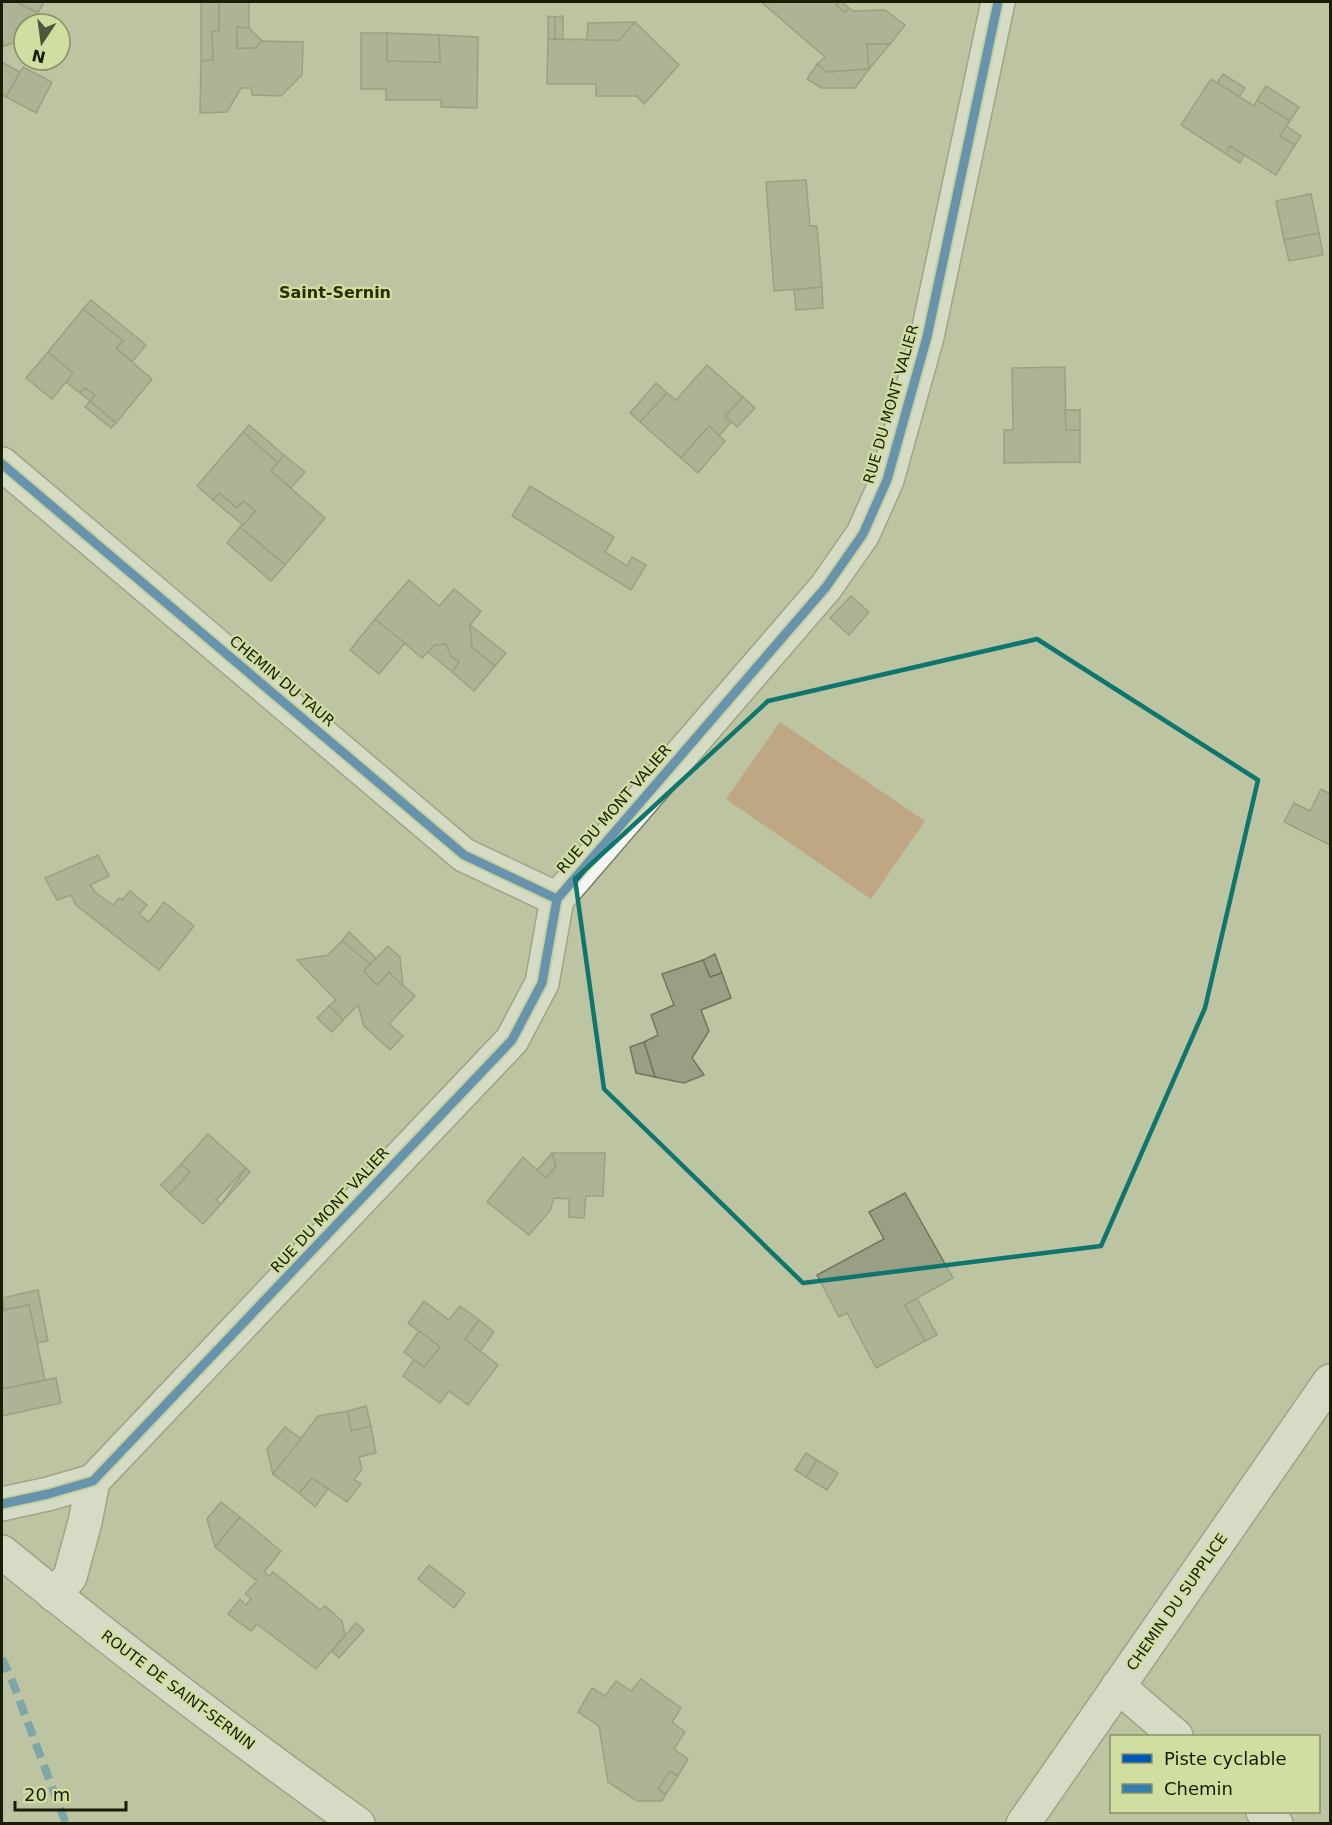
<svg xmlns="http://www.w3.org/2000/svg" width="1332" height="1825" font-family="'DejaVu Sans',sans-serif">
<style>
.green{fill:#bea782}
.building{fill:#999f85;stroke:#72775c;stroke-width:1.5}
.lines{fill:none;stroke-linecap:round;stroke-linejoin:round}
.minor-casing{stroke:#797f64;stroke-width:36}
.tertiary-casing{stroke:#797f64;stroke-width:36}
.minor{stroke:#f5f6f1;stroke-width:33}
.tertiary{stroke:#f5f6f1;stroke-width:33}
.quiet{stroke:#337fad;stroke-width:8;stroke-dasharray:15 8;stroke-linecap:butt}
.cycleway-casing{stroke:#d0dfa1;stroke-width:13}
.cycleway{stroke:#0057b8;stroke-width:9}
.marked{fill:none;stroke:#0f766e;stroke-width:4.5;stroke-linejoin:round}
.labels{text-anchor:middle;stroke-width:4.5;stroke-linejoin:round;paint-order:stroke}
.street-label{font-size:15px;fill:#181d05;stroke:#d0dfa1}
.neighbourhood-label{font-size:16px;font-weight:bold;fill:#283001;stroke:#d0dfa1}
</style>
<rect width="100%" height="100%" fill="#bcc4a2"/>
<polygon class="green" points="780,722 925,821 871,899 726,799"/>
<g class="building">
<polygon points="2,2 17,2 38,13 32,24 24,24 24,39 2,47"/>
<polygon points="17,2 44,2 38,13"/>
<polygon points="201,2 219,2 219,32 212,31 213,60 201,61"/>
<polygon points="219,2 249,2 249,28 237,27 237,48 255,48 262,41 303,42 302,75 281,96 252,95 251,88 241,88 227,112 200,113 201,61 213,60 212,31 219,32"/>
<polygon points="761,2 839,2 836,5 845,12 849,8 853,11 885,10 905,25 890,44 867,44 869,69 827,72 817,64 825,57"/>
<polygon points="839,2 842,2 849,8 845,12 836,5"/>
<polygon points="548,16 555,17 555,39 548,39"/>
<polygon points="563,16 563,39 555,39 555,17"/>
<polygon points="635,22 679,65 644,104 637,96 596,96 596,84 547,84 548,39 619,40"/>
<polygon points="635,22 619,40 587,40 588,23"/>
<polygon points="237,27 249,28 262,41 255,48 237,48"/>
<polygon points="361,33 387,33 387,61 440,62 439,35 478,37 477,108 441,107 441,100 386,100 386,89 361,89"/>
<polygon points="387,33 439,35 440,62 387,61"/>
<polygon points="867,44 890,44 869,69"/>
<polygon points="2,62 20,72 6,97 2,94"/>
<polygon points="817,64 827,72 869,69 855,88 822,88 807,79"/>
<polygon points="23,67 52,82 36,113 6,97"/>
<polygon points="1223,74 1245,88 1239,97 1217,83"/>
<polygon points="1211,79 1254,106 1257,100 1290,121 1280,136 1295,145 1276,175 1230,146 1226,154 1181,125"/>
<polygon points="1266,86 1299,107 1290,121 1257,100"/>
<polygon points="1286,126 1301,136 1295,145 1280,136"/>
<polygon points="1230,146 1244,155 1240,163 1226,154"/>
<polygon points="806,180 810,226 817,226 822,287 774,291 766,182"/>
<polygon points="1311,194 1319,233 1284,240 1276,201"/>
<polygon points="1319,233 1323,255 1289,261 1284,240"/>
<polygon points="822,287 823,308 796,310 794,290"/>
<polygon points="91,300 146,345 132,362 116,348 123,341 83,309"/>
<polygon points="83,309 123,341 116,348 152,379 116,423 90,401 95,395 85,388 80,393 66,382 73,373 48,352"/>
<polygon points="48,352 73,373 52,399 26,378"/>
<polygon points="707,365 743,397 725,416 731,422 719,436 709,426 681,458 640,422 667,393 676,400"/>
<polygon points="1065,367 1066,430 1080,430 1080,462 1004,463 1004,430 1013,430 1012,368"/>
<polygon points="656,383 667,393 640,422 630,413"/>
<polygon points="85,388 95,395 90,401 80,393"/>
<polygon points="743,397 755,408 737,427 725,416"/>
<polygon points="90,401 116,423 111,428 85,407"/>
<polygon points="1065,410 1080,410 1080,430 1066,430"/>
<polygon points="249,425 284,455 278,463 243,432"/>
<polygon points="709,426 725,441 698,473 681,458"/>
<polygon points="243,432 278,463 271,471 325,518 285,565 240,527 255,511 243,501 237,508 219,493 213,500 197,486"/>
<polygon points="284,455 305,472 291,488 271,471"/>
<polygon points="530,486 614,537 605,552 627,566 632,557 646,565 631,590 512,516"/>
<polygon points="219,493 237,508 243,501 255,511 243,525 213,500"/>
<polygon points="240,527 285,565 271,581 227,543"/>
<polygon points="409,580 439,606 454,589 481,611 470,625 472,647 495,666 474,691 452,672 459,662 451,656 446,644 435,645 422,658 375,619"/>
<polygon points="851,596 869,612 849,635 830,618"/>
<polygon points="375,619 405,643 379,674 350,650"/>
<polygon points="470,625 506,653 495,666 472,647"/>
<polygon points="446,644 451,656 459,662 452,672 428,652 435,645"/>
<polygon points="1321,789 1330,794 1330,845 1284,822 1294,803 1310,811"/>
<polygon points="98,855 109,876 90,885 96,893 113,905 119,898 122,900 130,891 147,905 139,914 149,922 164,902 194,926 159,970 76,905 71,895 57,900 45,878"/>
<polygon points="349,932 376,958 370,964 342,941"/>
<polygon points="342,941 370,964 364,971 377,985 389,972 415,996 389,1024 403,1036 390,1050 364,1026 358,1005 343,1020 329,1006 336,1000 297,960 328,955"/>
<polygon points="388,946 400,957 403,986 389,972 377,985 364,971"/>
<polygon points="715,954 722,973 710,977 703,960"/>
<polygon points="703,960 710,977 722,973 731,998 701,1010 709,1031 692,1058 704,1075 684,1083 655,1077 644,1042 658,1035 651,1015 674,1005 662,974"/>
<polygon points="329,1006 343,1020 332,1032 317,1018"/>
<polygon points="644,1042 655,1077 636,1073 630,1047"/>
<polygon points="208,1134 246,1168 216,1200 221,1204 203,1224 170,1194 190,1172 181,1164"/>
<polygon points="552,1153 605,1153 603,1196 586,1196 584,1218 569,1217 569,1199 554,1198 550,1211 529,1235 487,1202 523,1157 546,1178 556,1166"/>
<polygon points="552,1153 556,1166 546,1178 537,1170"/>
<polygon points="181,1164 190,1172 170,1194 161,1185"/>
<polygon points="246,1168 250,1172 221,1204"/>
<polygon points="905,1193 953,1278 905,1305 925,1341 876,1368 847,1313 839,1317 817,1275 884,1239 869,1212"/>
<polygon points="38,1290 48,1341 37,1343 29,1305 4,1310 2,1298"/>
<polygon points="2,1298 4,1310 29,1305 45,1380 2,1389"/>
<polygon points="917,1298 937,1335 925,1341 905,1305"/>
<polygon points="424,1301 449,1320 460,1306 479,1320 465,1339 498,1365 468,1405 449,1391 440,1403 403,1376 414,1359 424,1367 440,1347 408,1323"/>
<polygon points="479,1320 494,1332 480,1351 465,1339"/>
<polygon points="419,1331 440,1347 424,1367 404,1352"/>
<polygon points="56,1378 61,1403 2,1416 2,1389"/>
<polygon points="366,1406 371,1426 351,1431 348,1411"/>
<polygon points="348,1411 351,1431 371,1426 376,1453 359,1457 362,1469 354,1479 361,1484 347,1502 312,1478 299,1493 273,1474 318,1416"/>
<polygon points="285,1427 301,1439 273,1474 267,1449"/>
<polygon points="806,1453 817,1460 806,1477 795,1470"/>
<polygon points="817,1460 838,1473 827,1490 806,1477"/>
<polygon points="312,1478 328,1489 315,1507 299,1493"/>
<polygon points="221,1502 240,1517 215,1547 207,1519"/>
<polygon points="240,1517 281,1551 264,1572 269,1576 273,1572 320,1610 325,1606 342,1621 345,1635 316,1669 257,1624 251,1631 228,1614 240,1599 246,1605 251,1599 245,1594 257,1581 215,1547"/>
<polygon points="429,1565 465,1593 454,1608 418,1579"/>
<polygon points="356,1623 364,1630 339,1658 332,1651"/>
<polygon points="641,1679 681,1708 672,1722 685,1732 674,1749 688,1759 678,1776 670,1771 658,1789 666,1794 662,1801 637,1801 608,1782 599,1726 578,1712 592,1688 605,1696 616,1681 631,1691"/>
<polygon points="670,1771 678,1776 666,1794 658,1789"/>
</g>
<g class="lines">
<defs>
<g id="minor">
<polyline points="2,464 464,855 557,899"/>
<polyline points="2,1504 48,1494 93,1481 512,1040 542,983 557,899 826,587 863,534 887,480 927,337 998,2"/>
<polyline points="54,1595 70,1577 85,1522 93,1481"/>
<polyline points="1118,1686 1176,1736"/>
<polyline points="1263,1812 1276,1824"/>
<polyline points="1023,1824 1330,1381"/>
</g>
<path id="tertiary" d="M2,1552C117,1646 237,1737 358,1824"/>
</defs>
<use href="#minor" class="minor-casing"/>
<use href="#tertiary" class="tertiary-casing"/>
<use href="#minor" class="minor"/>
<use href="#tertiary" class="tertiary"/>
<polyline class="quiet" points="2,1658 13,1683 66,1824"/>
<defs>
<g id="cycleway">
<polyline points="2,464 464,855 557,899"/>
<polyline points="2,1504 48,1494 93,1481 512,1040 542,983 557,899 826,587 863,534 887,480 927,337 998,2"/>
</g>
</defs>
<use href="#cycleway" class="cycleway-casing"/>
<use href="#cycleway" class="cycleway"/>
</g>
<path d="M0 0H1332V1825H0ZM1037,639L1258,780L1205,1008L1101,1246L803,1283L604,1089L575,879L768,701Z" fill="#bcc4a2" fill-opacity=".55" fill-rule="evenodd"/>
<path class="marked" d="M1037,639L1258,780L1205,1008L1101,1246L803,1283L604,1089L575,879L768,701Z"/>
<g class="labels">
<g class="street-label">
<text transform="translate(891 404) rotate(-74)" y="5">RUE DU MONT VALIER</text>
<text transform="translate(282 681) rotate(40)" y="5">CHEMIN DU TAUR</text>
<text transform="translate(614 809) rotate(-49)" y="5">RUE DU MONT VALIER</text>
<text transform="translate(330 1210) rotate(-47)" y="5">RUE DU MONT VALIER</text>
<text transform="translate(1177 1602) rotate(-55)" y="5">CHEMIN DU SUPPLICE</text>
<text transform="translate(178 1690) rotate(37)" y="5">ROUTE DE SAINT-SERNIN</text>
</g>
<g class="neighbourhood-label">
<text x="335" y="298">Saint-Sernin</text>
</g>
</g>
<rect width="1332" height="1825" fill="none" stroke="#181d05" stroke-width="6"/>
<rect x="1110" y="1735" width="210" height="78" fill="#d0dfa1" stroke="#869163" stroke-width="1.5"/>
<rect x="1122" y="1754" width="30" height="9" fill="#0057b8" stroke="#869163" stroke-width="1.5"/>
<text x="1164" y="1765" font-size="18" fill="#181d05">Piste cyclable</text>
<rect x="1122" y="1784" width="30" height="9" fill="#337fad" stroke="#869163" stroke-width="1.5"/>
<text x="1164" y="1795" font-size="18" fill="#181d05">Chemin</text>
<g transform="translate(42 42) rotate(193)"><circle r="28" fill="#d0dfa1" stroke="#869163" stroke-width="1.5"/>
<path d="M0-4.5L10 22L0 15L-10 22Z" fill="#51573c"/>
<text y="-9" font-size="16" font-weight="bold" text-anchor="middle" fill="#181d05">N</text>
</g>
<path d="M15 1801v9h111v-9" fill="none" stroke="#181d05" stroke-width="3"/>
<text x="24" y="1801" font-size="18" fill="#181d05" stroke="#d0dfa1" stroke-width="4.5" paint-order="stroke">20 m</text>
</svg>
